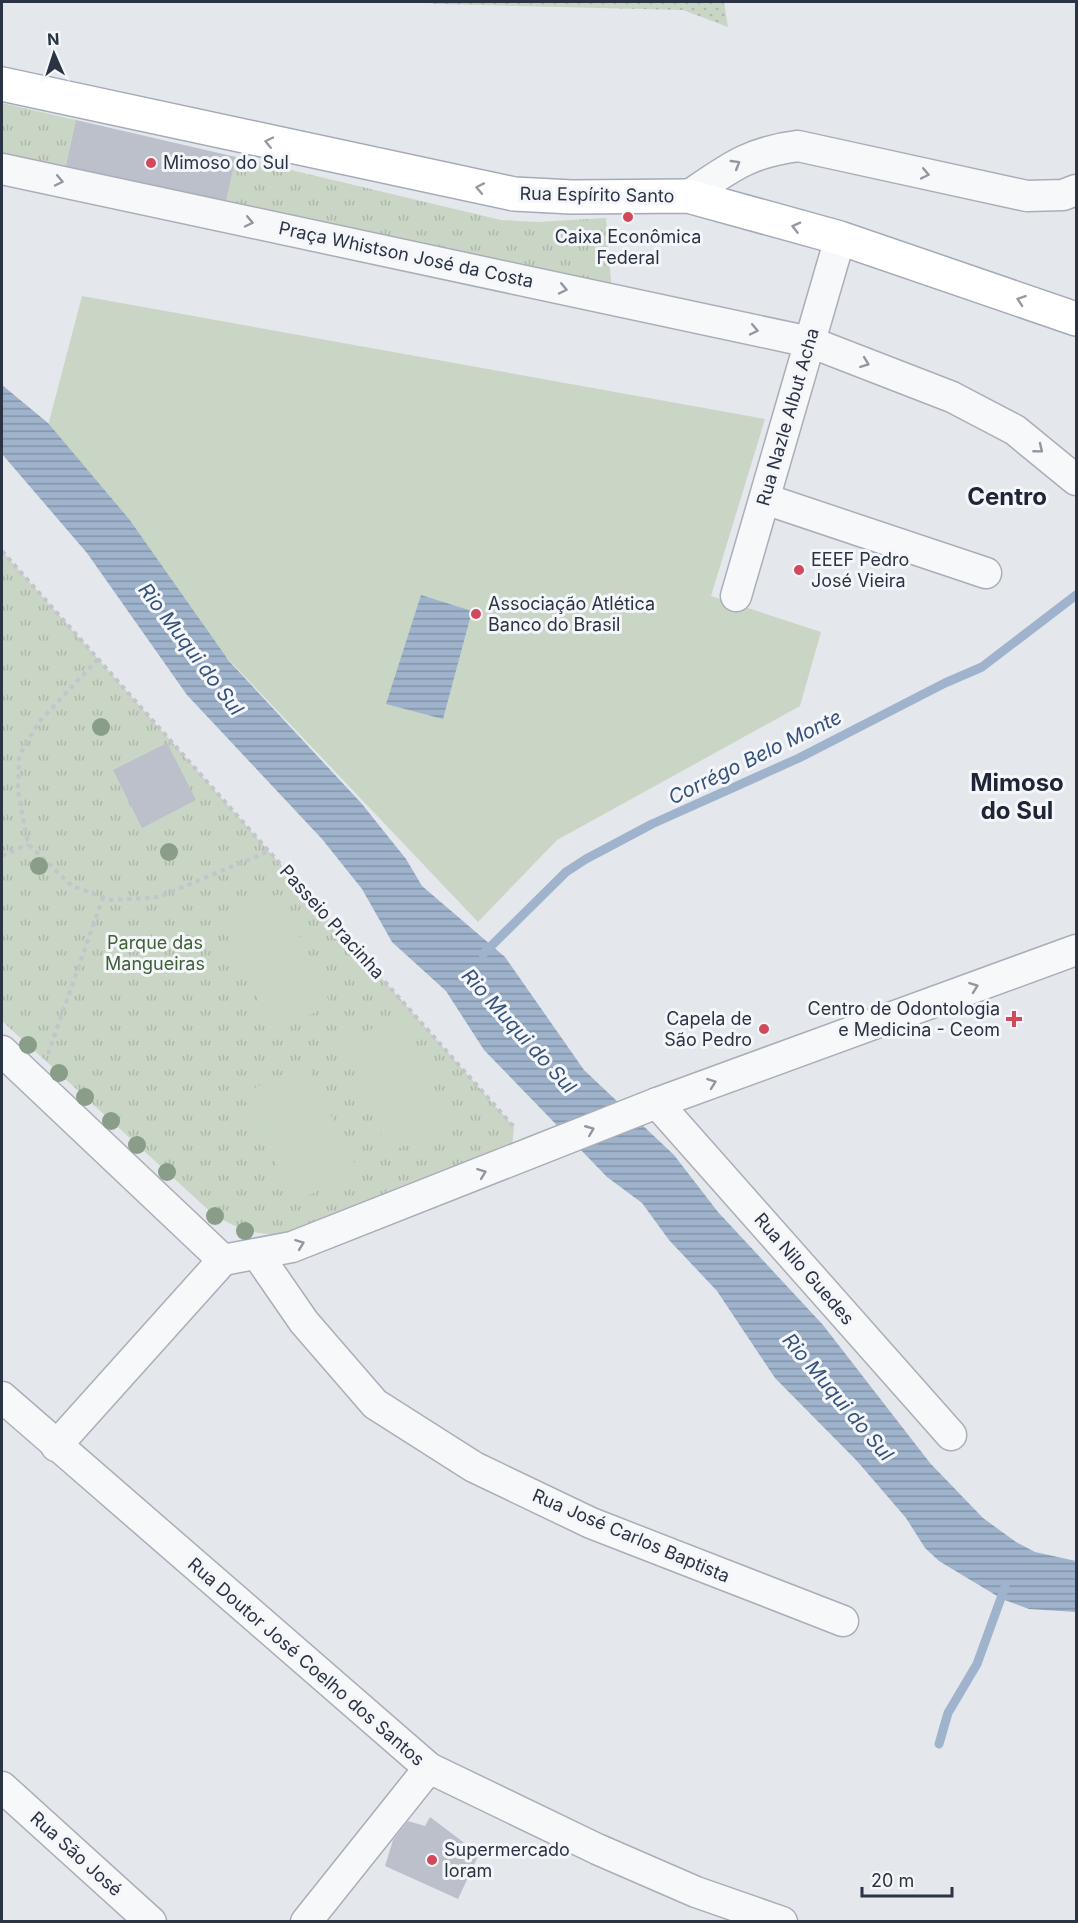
<svg xmlns="http://www.w3.org/2000/svg" width="1078" height="1923" font-family="Inter,sans-serif">
<style>
.grass{fill:url(#grass-dots)}
.park{fill:url(#park-tufts)}
.garden{fill:#c9d6c5}
.water{fill:url(#water-rules)}
.lines{fill:none;stroke-linecap:round;stroke-linejoin:round}
.stream{stroke:#9fb4cc;stroke-width:9}
.building{fill:#bbc0ca}
.minor-casing{stroke:#a9aeb7;stroke-width:33}
.major-casing{stroke:#a3abb8;stroke-width:36}
.path{stroke:#c2c5cb;stroke-width:4;stroke-dasharray:4.5 4.5;stroke-linecap:butt}
.minor{stroke:#f7f8fa;stroke-width:30}
.major{stroke:#fff;stroke-width:33}
.tree{fill:#899d89}
.oneway{stroke:#959aa2}
.oneway2{stroke:#9196a0}
.poi-dot{fill:#d1495b;stroke:#f4f6f9;stroke-width:2}
.labels{text-anchor:middle;stroke-width:6;stroke-linejoin:round;paint-order:stroke}
.poi-label{font-size:18px;fill:#2b3445;stroke:#f4f6f9;text-anchor:start}
.street-label{font-size:18px;fill:#2b3445;stroke:#f4f6f9}
.park-label{font-size:18px;fill:#3f6138;stroke:#f4f6f9}
.water-label{font-size:20px;font-style:italic;fill:#34527a;stroke:#f4f6f9}
.district-label{font-size:24px;font-weight:bold;fill:#1d2536;stroke:#f4f6f9}
</style>
<defs>
<pattern id="grass-dots" width="8" height="8" patternUnits="userSpaceOnUse" patternTransform="scale(1.5)"><rect width="8" height="8" fill="#c9d6c5"/><path d="M2 2h.1M6 6h.1" fill="none" stroke="#adb8ab" stroke-width="1.8" stroke-linecap="round"/></pattern>
<pattern id="park-tufts" width="24" height="20" patternUnits="userSpaceOnUse" patternTransform="scale(1.5)"><rect width="24" height="20" fill="#c9d6c5"/><path d="M3 7l-1-3M5 7V3M7 7l1-3M15 17l-1-3M17 17v-4M19 17l1-3" fill="none" stroke="#adb8ab"/></pattern>
<pattern id="water-rules" width="6" height="5" patternUnits="userSpaceOnUse" patternTransform="scale(1.5)"><rect width="6" height="5" fill="#9fb4cc"/><path d="M0 2.5h6" fill="none" stroke="#8293a7"/></pattern>
</defs>
<rect width="100%" height="100%" fill="#e4e7ec"/>
<polygon class="grass" points="425,2 724,2 728,27 683,10 436,4"/>
<g class="park">
<polygon points="2,103 76,120 65,170 2,156"/>
<polygon points="236,157 501,220 538,222 606,218 612,294 225,206"/>
<polygon points="2,551 514,1127 512,1148 280,1236 245,1231 215,1216 2,1021"/>
</g>
<g class="garden">
<polygon points="82,296 765,419 711,596 821,632 800,706 557,840 478,922 39,460"/>
<polygon points="280,894 331,1005 273,1032 221,921"/>
<polygon points="404,1015 451,1126 389,1152 342,1042"/>
<polygon points="306,1063 358,1171 295,1202 242,1094"/>
</g>
<g class="water">
<polygon points="2,385 48,423 129,519 229,661 362,804 406,859 422,886 505,957 584,1070 674,1155 718,1212 823,1325 930,1463 983,1518 1016,1542 1035,1552 1076,1561 1076,1612 1029,1609 1002,1599 939,1561 925,1548 906,1518 857,1461 775,1378 717,1291 669,1240 642,1203 607,1177 484,1050 446,991 392,942 362,889 322,839 187,695 87,553 2,454"/>
<polygon points="421,595 472,611 443,719 386,704"/>
</g>
<g class="lines">
<g class="stream">
<polyline points="483,954 566,872 586,859 652,824 799,758 945,683 982,667 1076,595"/>
<polyline points="939,1744 948,1713 977,1664 1005,1587"/>
</g>
</g>
<g class="building">
<polygon points="76,120 236,157 225,206 65,170"/>
<polygon points="167,743 196,800 142,828 113,770"/>
<polygon points="430,1817 479,1854 458,1899 385,1866 393,1840 408,1821 425,1826"/>
</g>
<g class="lines">
<defs>
<g id="minor">
<polyline points="2,169 810,342 952,397 1015,430 1076,480"/>
<path d="M688,196C728,169 748,152 798,146L1027,196L1063,195L1076,190"/>
<polyline points="765,499 986,573"/>
<polyline points="736,596 840,238"/>
<polyline points="2,1051 223,1260"/>
<polyline points="657,1103 951,1435"/>
<polyline points="257,1254 304,1322 375,1404 474,1467 591,1523 843,1621"/>
<polyline points="223,1260 292,1247 657,1103 1076,950"/>
<polyline points="2,1397 429,1768 597,1849 696,1892 782,1922"/>
<polyline points="56,1446 223,1260"/>
<polyline points="2,1787 151,1922"/>
<polyline points="306,1922 429,1768"/>
</g>
<polyline id="major" points="2,84 514,194 572,197 688,196 840,238 1076,319"/>
</defs>
<use href="#minor" class="minor-casing"/>
<use href="#major" class="major-casing"/>
<g class="path">
<polyline points="2,551 514,1127"/>
<polyline points="98,659 39,722 19,756 18,792 28,844 72,886 111,900 159,897 269,851"/>
<polyline points="2,856 28,844"/>
<polyline points="48,1054 103,897"/>
</g>
<use href="#minor" class="minor"/>
<use href="#major" class="major"/>
</g>
<g class="tree">
<circle cx="101" cy="727" r="9"/>
<circle cx="169" cy="852" r="9"/>
<circle cx="39" cy="866" r="9"/>
<circle cx="28" cy="1045" r="9"/>
<circle cx="59" cy="1073" r="9"/>
<circle cx="85" cy="1097" r="9"/>
<circle cx="111" cy="1121" r="9"/>
<circle cx="137" cy="1145" r="9"/>
<circle cx="167" cy="1172" r="9"/>
<circle cx="215" cy="1216" r="9"/>
<circle cx="245" cy="1231" r="9"/>
</g>
<defs><path id="oneway-chevron" d="M-2-3.5L2.5 0L-2 3.5" fill="none" stroke-width="1.6" stroke-linecap="round" stroke-linejoin="round" transform="scale(1.5)"/></defs>
<g class="oneway">
<use href="#oneway-chevron" transform="translate(269 142) rotate(-168)"/>
<use href="#oneway-chevron" transform="translate(480 188) rotate(-169)"/>
<use href="#oneway-chevron" transform="translate(796 227) rotate(-166)"/>
<use href="#oneway-chevron" transform="translate(1021 300) rotate(-161)"/>
</g>
<g class="oneway2">
<use href="#oneway-chevron" transform="translate(736 164) rotate(-31)"/>
<use href="#oneway-chevron" transform="translate(925 174) rotate(12)"/>
<use href="#oneway-chevron" transform="translate(59 181) rotate(12)"/>
<use href="#oneway-chevron" transform="translate(249 222) rotate(12)"/>
<use href="#oneway-chevron" transform="translate(563 289) rotate(12)"/>
<use href="#oneway-chevron" transform="translate(754 330) rotate(12)"/>
<use href="#oneway-chevron" transform="translate(865 363) rotate(21)"/>
<use href="#oneway-chevron" transform="translate(1039 449) rotate(39)"/>
<use href="#oneway-chevron" transform="translate(974 987) rotate(-20)"/>
<use href="#oneway-chevron" transform="translate(712 1083) rotate(-20)"/>
<use href="#oneway-chevron" transform="translate(590 1130) rotate(-22)"/>
<use href="#oneway-chevron" transform="translate(482 1173) rotate(-21)"/>
<use href="#oneway-chevron" transform="translate(300 1244) rotate(-21)"/>
</g>
<g class="poi-dot">
<circle cx="151" cy="163" r="6"/>
<circle cx="628" cy="217" r="6"/>
<circle cx="799" cy="570" r="6"/>
<circle cx="476" cy="614" r="6"/>
<path d="M1011 1010h6v6h6v6h-6v6h-6v-6h-6v-6h6z"/>
<circle cx="764" cy="1029" r="6"/>
<circle cx="432" cy="1860" r="6"/>
</g>
<g class="labels">
<g class="poi-label">
<text x="163" y="169">Mimoso do Sul</text>
<text x="628" y="243" text-anchor="middle">Caixa Econômica<tspan x="628" dy="21">Federal</tspan></text>
<text x="811" y="566">EEEF Pedro<tspan x="811" dy="21">José Vieira</tspan></text>
<text x="488" y="610">Associação Atlética<tspan x="488" dy="21">Banco do Brasil</tspan></text>
<text x="1000" y="1015" text-anchor="end">Centro de Odontologia<tspan x="1000" dy="21">e Medicina - Ceom</tspan></text>
<text x="752" y="1025" text-anchor="end">Capela de<tspan x="752" dy="21">São Pedro</tspan></text>
<text x="444" y="1856">Supermercado<tspan x="444" dy="21">Ioram</tspan></text>
</g>
<g class="street-label">
<text transform="translate(597 195) rotate(1)" y="6">Rua Espírito Santo</text>
<text transform="translate(406 255) rotate(12)" y="6">Praça Whistson José da Costa</text>
<text transform="translate(788 417) rotate(-74)" y="6">Rua Nazle Albut Acha</text>
<text transform="translate(332 922) rotate(48)" y="6">Passeio Pracinha</text>
<text transform="translate(804 1269) rotate(49)" y="6">Rua Nilo Guedes</text>
<text transform="translate(631 1536) rotate(23)" y="6">Rua José Carlos Baptista</text>
<text transform="translate(306 1662) rotate(41)" y="6">Rua Doutor José Coelho dos Santos</text>
<text transform="translate(76 1854) rotate(42)" y="6">Rua São José</text>
</g>
<g class="park-label">
<text x="155" y="949">Parque das<tspan x="155" dy="21">Mangueiras</tspan></text>
</g>
<g class="water-label">
<text transform="translate(191 649) rotate(53)" y="7">Rio Muqui do Sul</text>
<text transform="translate(755 757) rotate(-26)" y="7">Corrégo Belo Monte</text>
<text transform="translate(519 1031) rotate(48)" y="7">Rio Muqui do Sul</text>
<text transform="translate(838 1397) rotate(50)" y="7">Rio Muqui do Sul</text>
</g>
<g class="district-label">
<text x="1007" y="505">Centro</text>
<text x="1017" y="791">Mimoso<tspan x="1017" dy="28">do Sul</tspan></text>
</g>
</g>
<rect width="1078" height="1923" fill="none" stroke="#2b3445" stroke-width="6"/>
<g transform="translate(54 54) rotate(357)" stroke="#f4f6f9" stroke-width="4.5" paint-order="stroke">
<path d="M0-4.5L10 22L0 15L-10 22Z" fill="#2b3445"/>
<text y="-9" font-size="16" font-weight="bold" text-anchor="middle" fill="#2b3445">N</text>
</g>
<path d="M862 1887v9h90v-9" fill="none" stroke="#2b3445" stroke-width="3"/>
<text x="871" y="1887" font-size="18" fill="#2b3445" stroke="#f4f6f9" stroke-width="4.5" paint-order="stroke">20 m</text>
</svg>
